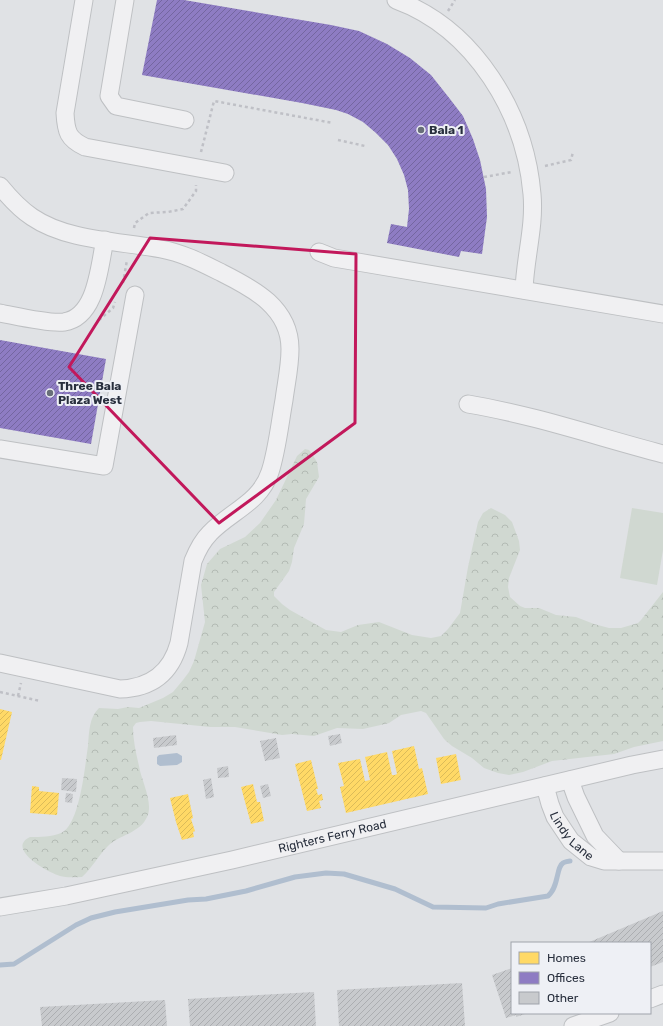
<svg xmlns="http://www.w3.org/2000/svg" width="663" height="1026" font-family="Rubik,sans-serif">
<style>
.forest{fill:url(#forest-crowns)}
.pitch{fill:#d0d8d1}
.water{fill:#b0becf}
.homes{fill:url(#homes-hatch)}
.offices{fill:url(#offices-hatch)}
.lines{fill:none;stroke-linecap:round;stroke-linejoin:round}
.stream{stroke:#b0becf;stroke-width:5}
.building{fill:url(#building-hatch)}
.minor-casing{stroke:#bec0c3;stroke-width:19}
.path{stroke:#bfc0c6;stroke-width:2.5;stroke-dasharray:3 3;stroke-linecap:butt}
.minor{stroke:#f0f0f2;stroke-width:17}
.marked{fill:none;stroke:#c2185b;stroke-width:3;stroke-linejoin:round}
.poi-dot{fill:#686e78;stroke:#eef0f5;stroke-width:1.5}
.labels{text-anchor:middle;stroke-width:4;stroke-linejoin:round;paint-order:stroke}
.poi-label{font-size:12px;font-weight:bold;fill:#282f3d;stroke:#eef0f5;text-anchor:start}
.street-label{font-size:12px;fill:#282f3d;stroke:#eef0f5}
</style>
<defs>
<pattern id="forest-crowns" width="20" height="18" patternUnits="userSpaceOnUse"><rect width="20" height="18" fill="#d0d8d1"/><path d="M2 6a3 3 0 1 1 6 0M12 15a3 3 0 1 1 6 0" fill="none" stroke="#b3bab4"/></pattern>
<pattern id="homes-hatch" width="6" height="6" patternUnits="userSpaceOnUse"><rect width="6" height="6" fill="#ffd966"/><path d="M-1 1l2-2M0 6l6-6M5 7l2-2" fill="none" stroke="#dbbb59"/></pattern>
<pattern id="offices-hatch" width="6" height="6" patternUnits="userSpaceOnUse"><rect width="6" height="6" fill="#8e7cc3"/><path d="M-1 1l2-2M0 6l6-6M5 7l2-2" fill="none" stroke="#7466a0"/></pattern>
<pattern id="building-hatch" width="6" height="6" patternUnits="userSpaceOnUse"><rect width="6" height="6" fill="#c8cacd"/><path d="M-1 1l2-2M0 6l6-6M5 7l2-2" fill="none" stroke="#acaeb1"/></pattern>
</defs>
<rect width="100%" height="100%" fill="#e0e2e5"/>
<path class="forest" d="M305,449L309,450L312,454L317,462L319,477L306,499L304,524L294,548L292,562L289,571L274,592V596L282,604L290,610L326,630L341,632L358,625L379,622L412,635L431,638L441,636L448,629L460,613L468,567L478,522L483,513L491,508L505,515L512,522L519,541L520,550L509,578L508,587L510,597L520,606L525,608H539L556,615L576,617L594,624L609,628H621L638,623L641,620L663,592V741L634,747L614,754L552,761L523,772L509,775L498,773L484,768L472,758L452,746L444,739L426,713L421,711L401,715L389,723L385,724L363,729L337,728L314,736L292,734L282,735L235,727H210L151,721L140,722L136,723L133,727C133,740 136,753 139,766C141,780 154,803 147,817C140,833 119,835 108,846C98,856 92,868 82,877C75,877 67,878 60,876C49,873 5,849 30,837C40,837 52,837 61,833C80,825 85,765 88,746C89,733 89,717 99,708L118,709L128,707L139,708L163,698L173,692L183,680L189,672L194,661L205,622L201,585L207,564L220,549L245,537L260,523L276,500L297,456Z"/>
<polygon class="pitch" points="632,508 663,513 663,550 657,585 620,578"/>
<polygon class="water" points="177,753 182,756 182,762 177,765 160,766 157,764 157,757 159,755"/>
<g class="homes">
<polygon points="0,709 12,712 1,760 0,760"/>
<polygon points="414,746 419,769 422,768 428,794 346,813 340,787 344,786 338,763 360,759 365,781 370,780 365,757 387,752 392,775 395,775 397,774 392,751"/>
<polygon points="456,754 461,780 441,784 436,758"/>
<polygon points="311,760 318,789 316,789 318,795 322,794 323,800 319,801 321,808 307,811 295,764"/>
<polygon points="253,784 257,802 260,802 264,821 251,824 241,787"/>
<polygon points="32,786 39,787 39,791 59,793 57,815 30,813"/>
<polygon points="188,794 193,818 191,819 195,831 193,832 194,837 182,840 176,822 170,798"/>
</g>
<g class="offices">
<polygon points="157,0 184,0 331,25 359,31 387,44 410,58 431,75 450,99 463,116 473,139 480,160 486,189 487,217 482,254 461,251 459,257 387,243 391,224 407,227 409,209 408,190 404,175 397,159 388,145 376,133 363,122 348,114 336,110 302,103 142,75"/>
<polygon points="0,340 106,359 91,444 0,428"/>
</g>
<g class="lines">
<path class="stream" d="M0,965L14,964L76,925L91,918L115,912L188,900L206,899L246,891L295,877L326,873L344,874L395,889L433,907L486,908L498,904L548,896C559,887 556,867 563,863C564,862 569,861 570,861"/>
</g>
<g class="building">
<polygon points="340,734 342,743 330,746 328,736"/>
<polygon points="176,735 177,745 154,748 153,738"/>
<polygon points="276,738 280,758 265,761 260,741"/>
<polygon points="228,766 229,777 218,778 217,768"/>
<polygon points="62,778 77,779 76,792 61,790"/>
<polygon points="211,778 214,797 206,799 203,780"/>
<polygon points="268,784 271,796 263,798 260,786"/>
<polygon points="66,793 73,794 72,803 65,802"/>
<polygon points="663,911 663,962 650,967 650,943 587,943"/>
<polygon points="512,968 512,1013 528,1013 516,1017 516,1015 506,1018 492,975"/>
<polygon points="462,983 465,1026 339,1026 337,990"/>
<polygon points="314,992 316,1026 190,1026 188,999"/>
<polygon points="165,1000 167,1026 42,1026 40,1007"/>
</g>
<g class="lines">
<defs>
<g id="minor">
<path d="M84,0L65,113C66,132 68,139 85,147L225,173"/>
<polyline points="125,0 109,96 116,106 185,120"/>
<path d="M396,0C475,29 525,113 532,194C535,226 525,258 524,290"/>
<path d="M0,186C9,197 20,209 32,217C67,241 120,241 161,249C183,253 202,263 222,273C254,289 290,308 290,349C290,367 286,384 284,400C280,422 277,451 270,472C260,503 231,511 210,533C202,541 197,551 193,561L179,643C171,673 151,688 120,689L0,663"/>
<polyline points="319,252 334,258 346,260 663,314"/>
<path d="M0,313C16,316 48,324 64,322C97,317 99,266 105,240"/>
<path d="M468,404C534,415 598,437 663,454"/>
<polyline points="0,449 104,466 135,295"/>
<polyline points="570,780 576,797 595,836 619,861"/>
<path id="s1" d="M545,786L550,804L555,817L571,841L591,857L604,861H663"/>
<path id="s2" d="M0,907L66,896L232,860L632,765L663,759"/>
<polyline points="650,999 663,994"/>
<polyline points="573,1026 610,1013"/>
</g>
</defs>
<use href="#minor" class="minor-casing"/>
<g class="path">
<polyline points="448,11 455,0"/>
<polyline points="338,140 365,146"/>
<polyline points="201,152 214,101 333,123"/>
<polyline points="545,166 571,160 573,152"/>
<polyline points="484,177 512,172"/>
<polyline points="134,228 135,223 149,213 168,212 183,209 196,191 196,185"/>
<polyline points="123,283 127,260"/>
<polyline points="99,320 113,308 115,302"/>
<polyline points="0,692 40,701"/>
<polyline points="18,696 21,683"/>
</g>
<use href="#minor" class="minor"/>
</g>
<path class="marked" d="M150,238L356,254L355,423L219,523L69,367Z"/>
<g class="poi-dot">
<circle cx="421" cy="130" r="4"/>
<circle cx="50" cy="393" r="4"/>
</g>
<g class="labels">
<g class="poi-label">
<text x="429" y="134">Bala 1</text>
<text x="58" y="390">Three Bala<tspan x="58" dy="14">Plaza West</tspan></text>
</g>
<g class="street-label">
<text dy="4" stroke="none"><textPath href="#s1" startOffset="58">Lindy Lane</textPath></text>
<text dy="4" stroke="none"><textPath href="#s2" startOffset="340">Righters Ferry Road</textPath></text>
</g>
</g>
<rect x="511" y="942" width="140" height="72" fill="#eef0f5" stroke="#9fa3ab"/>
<rect x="519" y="952" width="20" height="12" fill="#ffd966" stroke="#9fa3ab"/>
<text x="547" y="962" font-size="12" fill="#282f3d">Homes</text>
<rect x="519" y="972" width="20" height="12" fill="#8e7cc3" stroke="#9fa3ab"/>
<text x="547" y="982" font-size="12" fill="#282f3d">Offices</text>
<rect x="519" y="992" width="20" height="12" fill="#c8cacd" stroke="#9fa3ab"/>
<text x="547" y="1002" font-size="12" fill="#282f3d">Other</text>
</svg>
